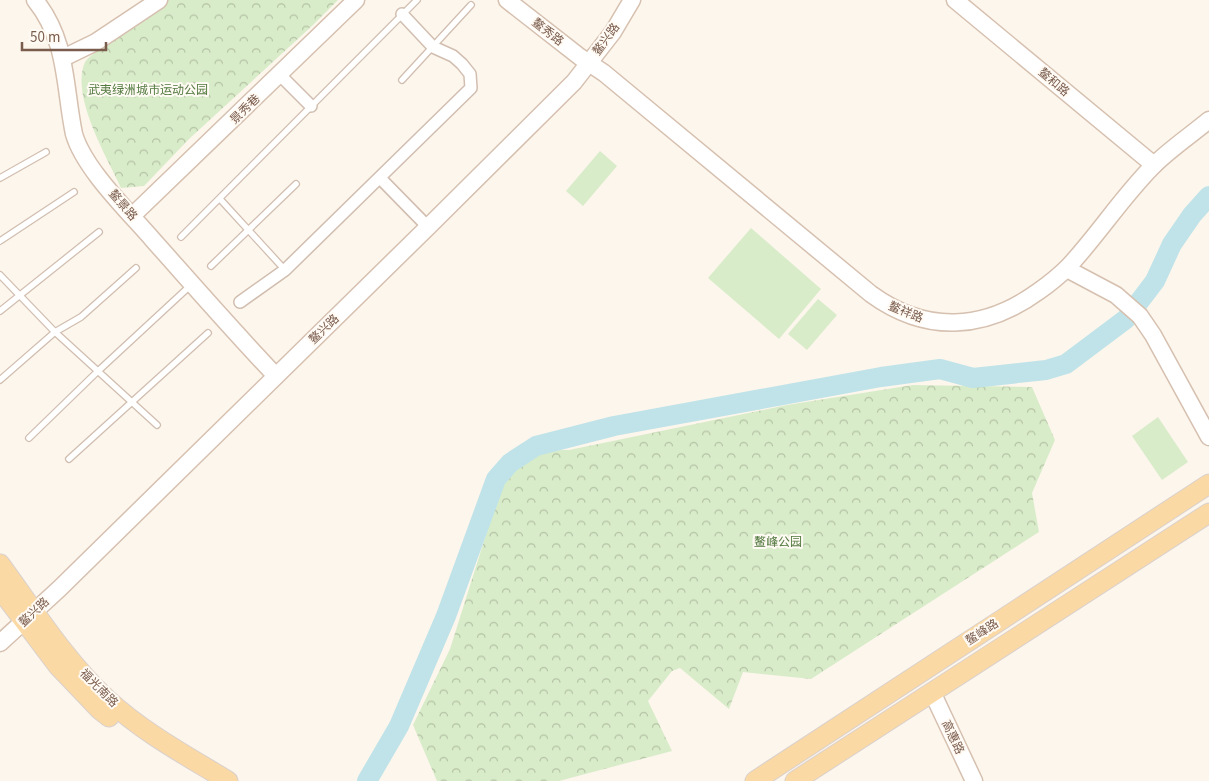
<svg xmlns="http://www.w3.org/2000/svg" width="1209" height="781" font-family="'Source Sans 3','Noto Sans SC',sans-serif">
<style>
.grass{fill:#d8ecc9}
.park{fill:url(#park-crowns)}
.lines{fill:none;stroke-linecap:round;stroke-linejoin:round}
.river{stroke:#bfe3e8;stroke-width:20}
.lane-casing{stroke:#d1beb0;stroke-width:8}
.street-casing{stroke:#d1beb0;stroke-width:14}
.secondary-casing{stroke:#d6c0b0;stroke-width:19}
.primary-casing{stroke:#dad1cd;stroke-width:21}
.lane{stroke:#fff;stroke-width:5.5}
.street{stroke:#fff;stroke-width:11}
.secondary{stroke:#fff;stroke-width:16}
.primary{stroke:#fbd9a5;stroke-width:19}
.labels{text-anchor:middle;stroke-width:4;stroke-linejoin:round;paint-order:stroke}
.street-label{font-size:12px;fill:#7a5c4d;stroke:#fffaf3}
.park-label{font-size:12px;fill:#537a41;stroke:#fffaf3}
</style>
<defs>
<pattern id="park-crowns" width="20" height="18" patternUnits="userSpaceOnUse" patternTransform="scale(1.25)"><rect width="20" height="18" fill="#d8ecc9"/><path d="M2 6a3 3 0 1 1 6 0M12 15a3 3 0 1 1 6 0" fill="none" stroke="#b4c2a5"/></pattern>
</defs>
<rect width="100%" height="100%" fill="#fdf6ec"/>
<g class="grass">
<polygon points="600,151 617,166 583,206 566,191"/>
<polygon points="751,228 821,289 779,339 708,278"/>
<polygon points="818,299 837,315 807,350 788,334"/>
<polygon points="1158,417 1188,462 1162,480 1132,436"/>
</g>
<g class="park">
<path d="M168,0H338L313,25L189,139L144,186L121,188C107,157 70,96 85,62C88,57 95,53 99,49C121,31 144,16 168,0Z"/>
<path d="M913,385L1032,387L1055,440L1032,493L1039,532L811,679L743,672L729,709L680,668L672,671L648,701L672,751L559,781H437L413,725L450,649L502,484C520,461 540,449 569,450L787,405Z"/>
</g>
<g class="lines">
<polyline class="river" points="367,781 399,726 446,616 496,479 510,463 536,446 614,426 881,377 940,369 973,378 1046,370 1066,364 1126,319 1155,281 1172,244 1192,215 1209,196"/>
<defs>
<g id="lane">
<polyline points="402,80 471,5"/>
<polyline points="0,178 46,152"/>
<polyline points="220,199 285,270"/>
<polyline points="181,237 417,0"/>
<polyline points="0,241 74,192"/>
<polyline points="211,266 296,184"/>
<polyline points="0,275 55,332 157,425"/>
<polyline points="0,311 99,232"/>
<polyline points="0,380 55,332 81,317 136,268"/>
<polyline points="29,438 97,372 191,285"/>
<polyline points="69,459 208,333"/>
</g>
<g id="street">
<polyline points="280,75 311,106"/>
<polyline points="380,178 428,227"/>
<polyline points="240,302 285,270 471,88 470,74 462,64 453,56 433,47 402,14"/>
</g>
<g id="secondary">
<path d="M35,0C68,41 64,86 74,134C84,169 129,212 153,240C194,286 234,332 276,376"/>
<path d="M507,0L580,57L604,73L871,294C926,334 984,331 1039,291C1049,284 1059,276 1068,267C1098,235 1122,197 1153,166C1170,149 1191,135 1209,120"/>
<polyline points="955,0 1154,165"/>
<polyline points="63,58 96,42 159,0"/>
<polyline points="132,216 356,0"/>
<polyline points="1067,269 1116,295 1140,316 1153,335 1209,437"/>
<polyline points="0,643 59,589 428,227 574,82 613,32 632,0"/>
<polyline points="932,692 974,781"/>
</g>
<g id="primary">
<path d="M0,564C33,609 67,663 108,700C144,733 187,756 228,781"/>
<polyline points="0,589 58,666 100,710 109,717"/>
<polyline points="755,781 1209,484"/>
<polyline points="795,781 1209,513"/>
</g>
</defs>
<use href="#lane" class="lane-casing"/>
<use href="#street" class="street-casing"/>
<use href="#secondary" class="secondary-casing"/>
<use href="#primary" class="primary-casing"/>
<use href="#lane" class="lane"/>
<use href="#street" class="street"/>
<use href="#secondary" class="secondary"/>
<use href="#primary" class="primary"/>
</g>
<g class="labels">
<g class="street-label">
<text transform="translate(548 32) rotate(38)" y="4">鳌秀路</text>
<text transform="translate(606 39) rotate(-54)" y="4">鳌兴路</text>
<text transform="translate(1054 82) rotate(40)" y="4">鳌和路</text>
<text transform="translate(245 109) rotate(-44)" y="4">景秀巷</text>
<text transform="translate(123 205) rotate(49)" y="4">鳌景路</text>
<text transform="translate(906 312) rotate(22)" y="4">鳌祥路</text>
<text transform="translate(324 329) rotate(-44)" y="4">鳌兴路</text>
<text transform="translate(34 612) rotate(-43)" y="4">鳌兴路</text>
<text transform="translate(982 632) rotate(-33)" y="4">鳌峰路</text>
<text transform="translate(99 688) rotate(45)" y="4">福光南路</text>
<text transform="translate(953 737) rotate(65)" y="4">高惠路</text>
</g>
<g class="park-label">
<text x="148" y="94">武夷绿洲城市运动公园</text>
<text x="778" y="546">鳌峰公园</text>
</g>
</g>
<path d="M22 42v8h84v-8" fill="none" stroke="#7a5c4d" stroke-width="2.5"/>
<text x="30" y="42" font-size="15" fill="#7a5c4d" stroke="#fffaf3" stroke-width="4" paint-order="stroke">50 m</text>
</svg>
